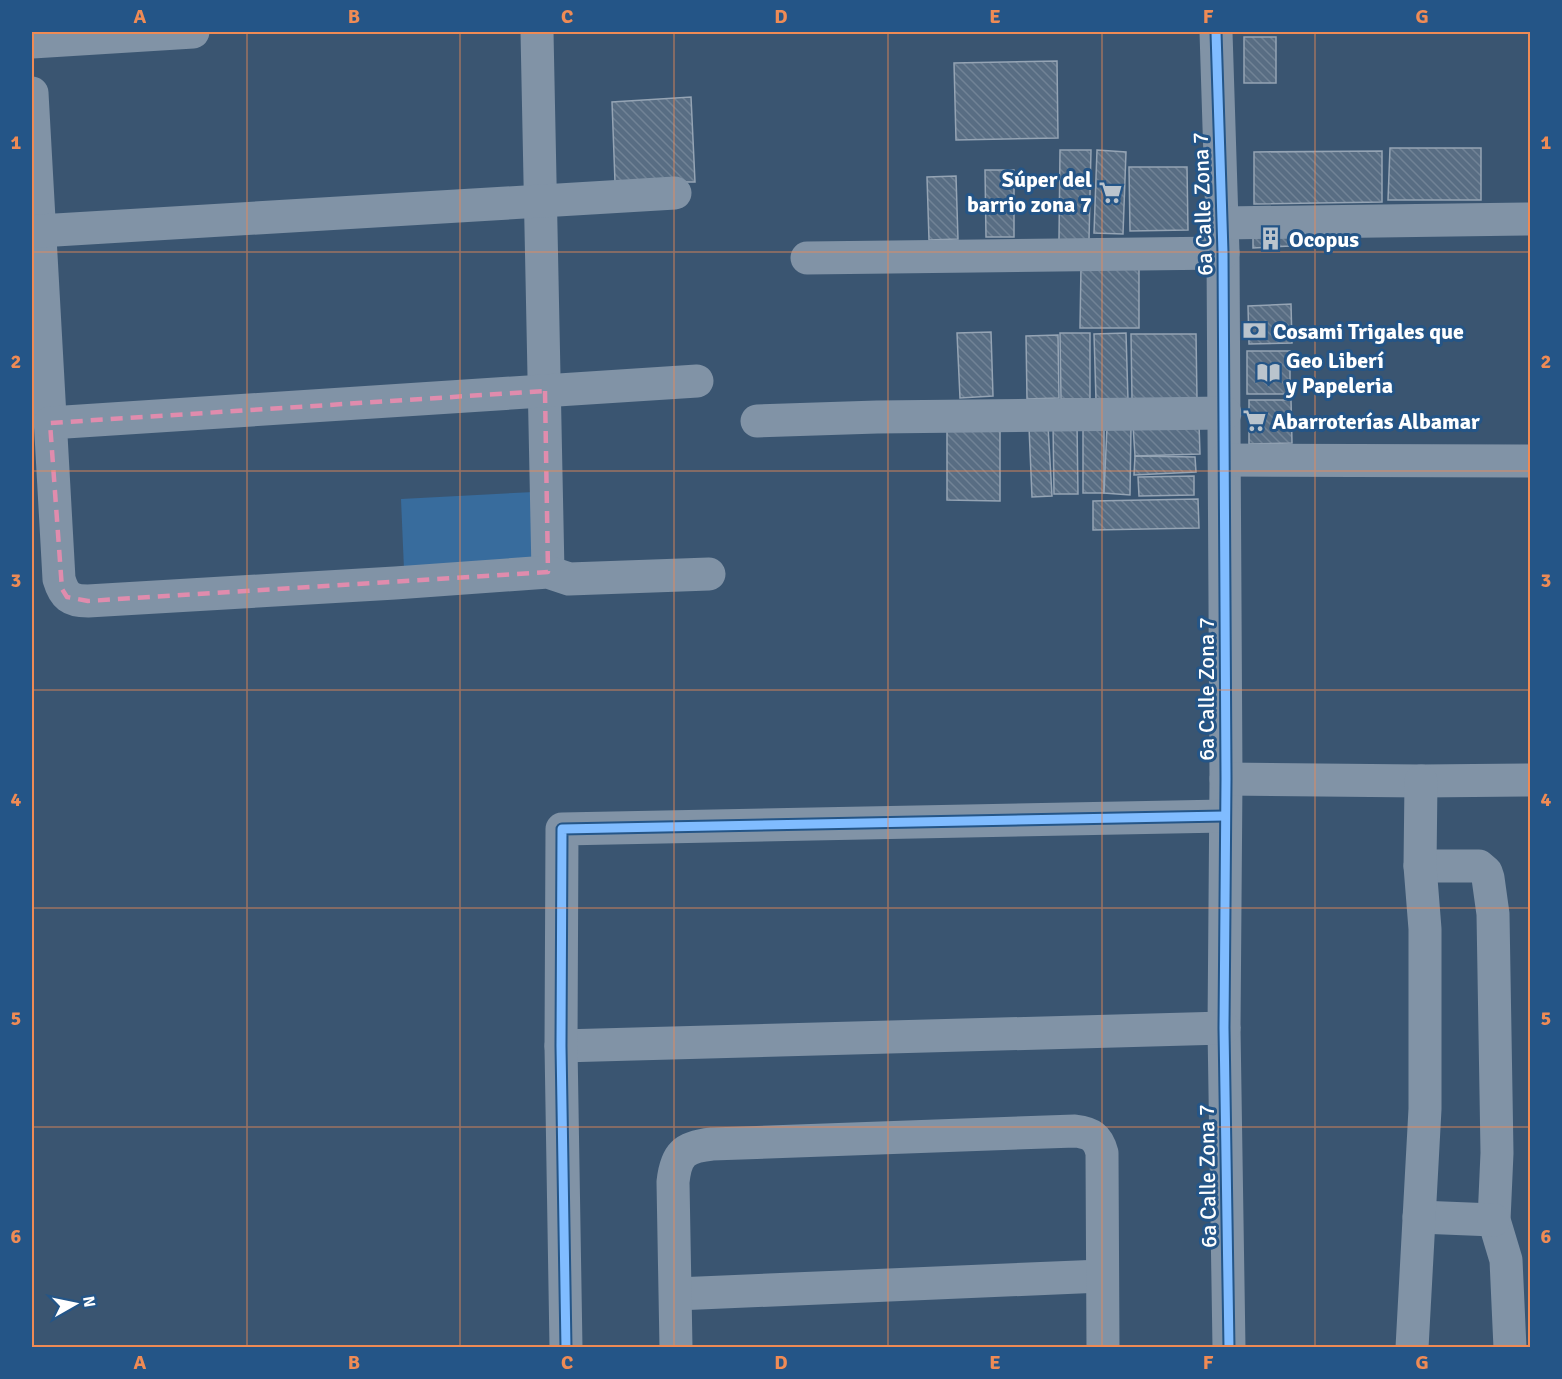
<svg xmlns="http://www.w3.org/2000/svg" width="1562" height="1379" font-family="Signika,sans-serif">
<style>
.green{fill:#386c9d}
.building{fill:url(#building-back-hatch);stroke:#95a4b4;stroke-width:1.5}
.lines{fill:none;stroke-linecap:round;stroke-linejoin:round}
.minor{stroke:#8193a6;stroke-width:33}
.cycleway-casing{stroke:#245587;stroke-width:13}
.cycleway{stroke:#80bcff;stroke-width:9}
.marked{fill:none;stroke:#e08cad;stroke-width:4.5;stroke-dasharray:12 8;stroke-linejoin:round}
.grid{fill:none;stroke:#ef8b55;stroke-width:1.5;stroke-opacity:0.55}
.labels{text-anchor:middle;stroke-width:6;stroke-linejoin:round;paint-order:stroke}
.poi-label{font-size:22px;font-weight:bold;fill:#fff;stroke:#245587;text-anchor:start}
.street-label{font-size:22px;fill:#fff;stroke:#245587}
.neatline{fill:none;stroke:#ef8b55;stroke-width:2}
.grid-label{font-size:20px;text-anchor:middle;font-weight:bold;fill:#ef8b55}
</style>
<defs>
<pattern id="building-back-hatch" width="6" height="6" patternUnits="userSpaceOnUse" patternTransform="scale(1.5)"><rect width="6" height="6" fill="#586d83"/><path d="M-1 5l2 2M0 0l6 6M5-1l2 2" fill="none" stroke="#718396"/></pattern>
</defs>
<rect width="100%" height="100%" fill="#3a5571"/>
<polygon class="green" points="534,492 537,562 404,569 401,499"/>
<g class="building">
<rect x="1244" y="37" width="32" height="46"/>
<polygon points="1057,61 1058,138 956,140 954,63"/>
<polygon points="691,97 695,182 615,182 612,102"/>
<polygon points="1390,148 1481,148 1481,200 1388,200"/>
<polygon points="1060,150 1091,150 1089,240 1059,240"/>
<polygon points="1097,150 1126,152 1123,234 1094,233"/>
<polygon points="1382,151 1382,202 1254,204 1254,152"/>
<polygon points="1129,167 1187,167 1188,230 1130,231"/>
<polygon points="985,170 1014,170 1014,237 986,237"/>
<polygon points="956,176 958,239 929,240 927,177"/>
<polygon points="1253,232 1288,232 1290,246 1253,248"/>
<polygon points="1081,266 1139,266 1139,328 1080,328"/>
<polygon points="1291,304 1292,343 1249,344 1248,306"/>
<polygon points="991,332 993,396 960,398 957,333"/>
<polygon points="1060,333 1090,333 1090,399 1061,399"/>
<polygon points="1126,333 1128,400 1096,400 1094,334"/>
<polygon points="1131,334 1196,334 1197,399 1132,399"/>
<polygon points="1058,335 1059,398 1027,399 1026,336"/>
<rect x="1247" y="351" width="43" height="43"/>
<polygon points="1249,400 1291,400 1292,443 1249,444"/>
<polygon points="1053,424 1077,424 1078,494 1054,494"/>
<polygon points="1199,424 1200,454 1135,456 1133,425"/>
<rect x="1083" y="425" width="21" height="68"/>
<polygon points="947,426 1000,426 1000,501 947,500"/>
<polygon points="1048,426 1052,496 1032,497 1029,427"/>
<polygon points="1107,427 1131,427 1130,495 1104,493"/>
<polygon points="1135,456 1195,457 1196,472 1134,475"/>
<polygon points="1194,476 1194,495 1139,496 1138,477"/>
<polygon points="1198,499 1199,528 1093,530 1093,501"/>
</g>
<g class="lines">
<g class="minor">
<polyline points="537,32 548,572"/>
<polyline points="1216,32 1223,253 1226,779 1224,1028 1229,1348"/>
<polyline points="32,42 193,32"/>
<path d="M32,93L59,579C64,596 70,601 88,601L395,583L548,572L569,579L709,574"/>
<polyline points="1223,223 1530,219"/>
<polyline points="39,231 675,193"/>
<polyline points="807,258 1223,253"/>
<polyline points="757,421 877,417 1225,413"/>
<polyline points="50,423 697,381"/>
<polyline points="1225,460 1530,461"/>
<polyline points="1226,779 1421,781 1530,780"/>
<polyline points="1420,866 1479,866 1486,872 1488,878 1493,914 1497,1153 1494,1220 1506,1260 1510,1348"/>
<polyline points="561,1046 1224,1028"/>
<polyline points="1419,1217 1494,1220"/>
<polyline points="676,1294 1102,1276"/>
<polyline points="566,1348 561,1046 562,829 1224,816"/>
<path d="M676,1348L673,1182C676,1154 684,1147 712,1144L1075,1131C1091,1133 1098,1137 1102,1153L1103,1348"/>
<polyline points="1412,1348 1425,1109 1425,929 1420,866 1421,781"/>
</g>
<defs>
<g id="cycleway">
<polyline points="1216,32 1223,253 1226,779 1224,1028 1229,1348"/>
<polyline points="566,1348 561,1046 562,829 1224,816"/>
</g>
</defs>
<use href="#cycleway" class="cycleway-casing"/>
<use href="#cycleway" class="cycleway"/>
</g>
<path class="marked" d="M545,391L548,572L88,601L67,597L62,589L50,423Z"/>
<path class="grid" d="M247,32V1348M460,32V1348M674,32V1348M888,32V1348M1102,32V1348M1315,32V1348M32,252H1530M32,471H1530M32,690H1530M32,908H1530M32,1127H1530"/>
<defs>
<symbol id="supermarket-bare" viewBox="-9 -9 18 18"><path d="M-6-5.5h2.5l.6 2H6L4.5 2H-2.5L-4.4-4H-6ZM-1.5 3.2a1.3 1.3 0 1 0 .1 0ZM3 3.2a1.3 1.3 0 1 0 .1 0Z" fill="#bac4cd" stroke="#245587" stroke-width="2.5" paint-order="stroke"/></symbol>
<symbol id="building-bare" viewBox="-9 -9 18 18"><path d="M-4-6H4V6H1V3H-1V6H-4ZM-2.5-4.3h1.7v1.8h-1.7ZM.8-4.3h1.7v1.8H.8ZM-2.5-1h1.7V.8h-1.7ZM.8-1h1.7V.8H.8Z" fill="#bac4cd" stroke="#245587" stroke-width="2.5" paint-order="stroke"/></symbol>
<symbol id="bank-bare" viewBox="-9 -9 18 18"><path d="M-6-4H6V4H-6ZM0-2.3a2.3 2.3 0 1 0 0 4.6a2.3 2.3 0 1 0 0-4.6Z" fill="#bac4cd" stroke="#245587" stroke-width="2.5" paint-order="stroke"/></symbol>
<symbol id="library-bare" viewBox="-9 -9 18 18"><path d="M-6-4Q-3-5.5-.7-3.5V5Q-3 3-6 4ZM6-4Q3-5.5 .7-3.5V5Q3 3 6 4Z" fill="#bac4cd" stroke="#245587" stroke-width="2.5" paint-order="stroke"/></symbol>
</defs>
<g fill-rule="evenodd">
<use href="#supermarket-bare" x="1094" y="176" width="33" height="33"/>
<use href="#building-bare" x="1254" y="222" width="33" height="33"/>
<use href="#bank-bare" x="1238" y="314" width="33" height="33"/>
<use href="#library-bare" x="1252" y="356" width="33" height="33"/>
<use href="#supermarket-bare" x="1238" y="404" width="33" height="33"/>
</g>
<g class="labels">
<g class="poi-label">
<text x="1092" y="187" text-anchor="end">Súper del<tspan x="1092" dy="25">barrio zona 7</tspan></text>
<text x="1289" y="247">Ocopus</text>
<text x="1273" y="339">Cosami Trigales que</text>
<text x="1286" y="368">Geo Liberí<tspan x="1286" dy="25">y Papeleria</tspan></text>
<text x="1272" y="429">Abarroterías Albamar</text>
</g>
<g class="street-label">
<text transform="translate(1202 204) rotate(-92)" y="8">6a Calle Zona 7</text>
<text transform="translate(1206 689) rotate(-90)" y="8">6a Calle Zona 7</text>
<text transform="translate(1207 1176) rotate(-91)" y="8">6a Calle Zona 7</text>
</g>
</g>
<rect width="1562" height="1379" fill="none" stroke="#245587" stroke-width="66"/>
<g transform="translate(75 1304) rotate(81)" stroke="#245587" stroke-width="4.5" paint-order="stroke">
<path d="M0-4.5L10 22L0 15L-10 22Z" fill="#ffffff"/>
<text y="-9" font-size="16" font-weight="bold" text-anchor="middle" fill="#ffffff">N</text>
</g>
<rect x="33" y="33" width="1496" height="1313" class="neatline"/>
<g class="grid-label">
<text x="140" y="23">A</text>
<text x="354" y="23">B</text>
<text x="567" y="23">C</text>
<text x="781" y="23">D</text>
<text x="995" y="23">E</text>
<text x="1208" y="23">F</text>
<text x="1422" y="23">G</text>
<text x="16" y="149">1</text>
<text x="1546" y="149">1</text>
<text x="16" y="368">2</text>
<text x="1546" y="368">2</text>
<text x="16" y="587">3</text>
<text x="1546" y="587">3</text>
<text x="16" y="806">4</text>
<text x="1546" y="806">4</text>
<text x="16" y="1025">5</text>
<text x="1546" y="1025">5</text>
<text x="16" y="1243">6</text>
<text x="1546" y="1243">6</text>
<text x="140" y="1369">A</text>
<text x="354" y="1369">B</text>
<text x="567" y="1369">C</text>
<text x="781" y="1369">D</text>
<text x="995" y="1369">E</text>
<text x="1208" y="1369">F</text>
<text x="1422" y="1369">G</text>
</g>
</svg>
